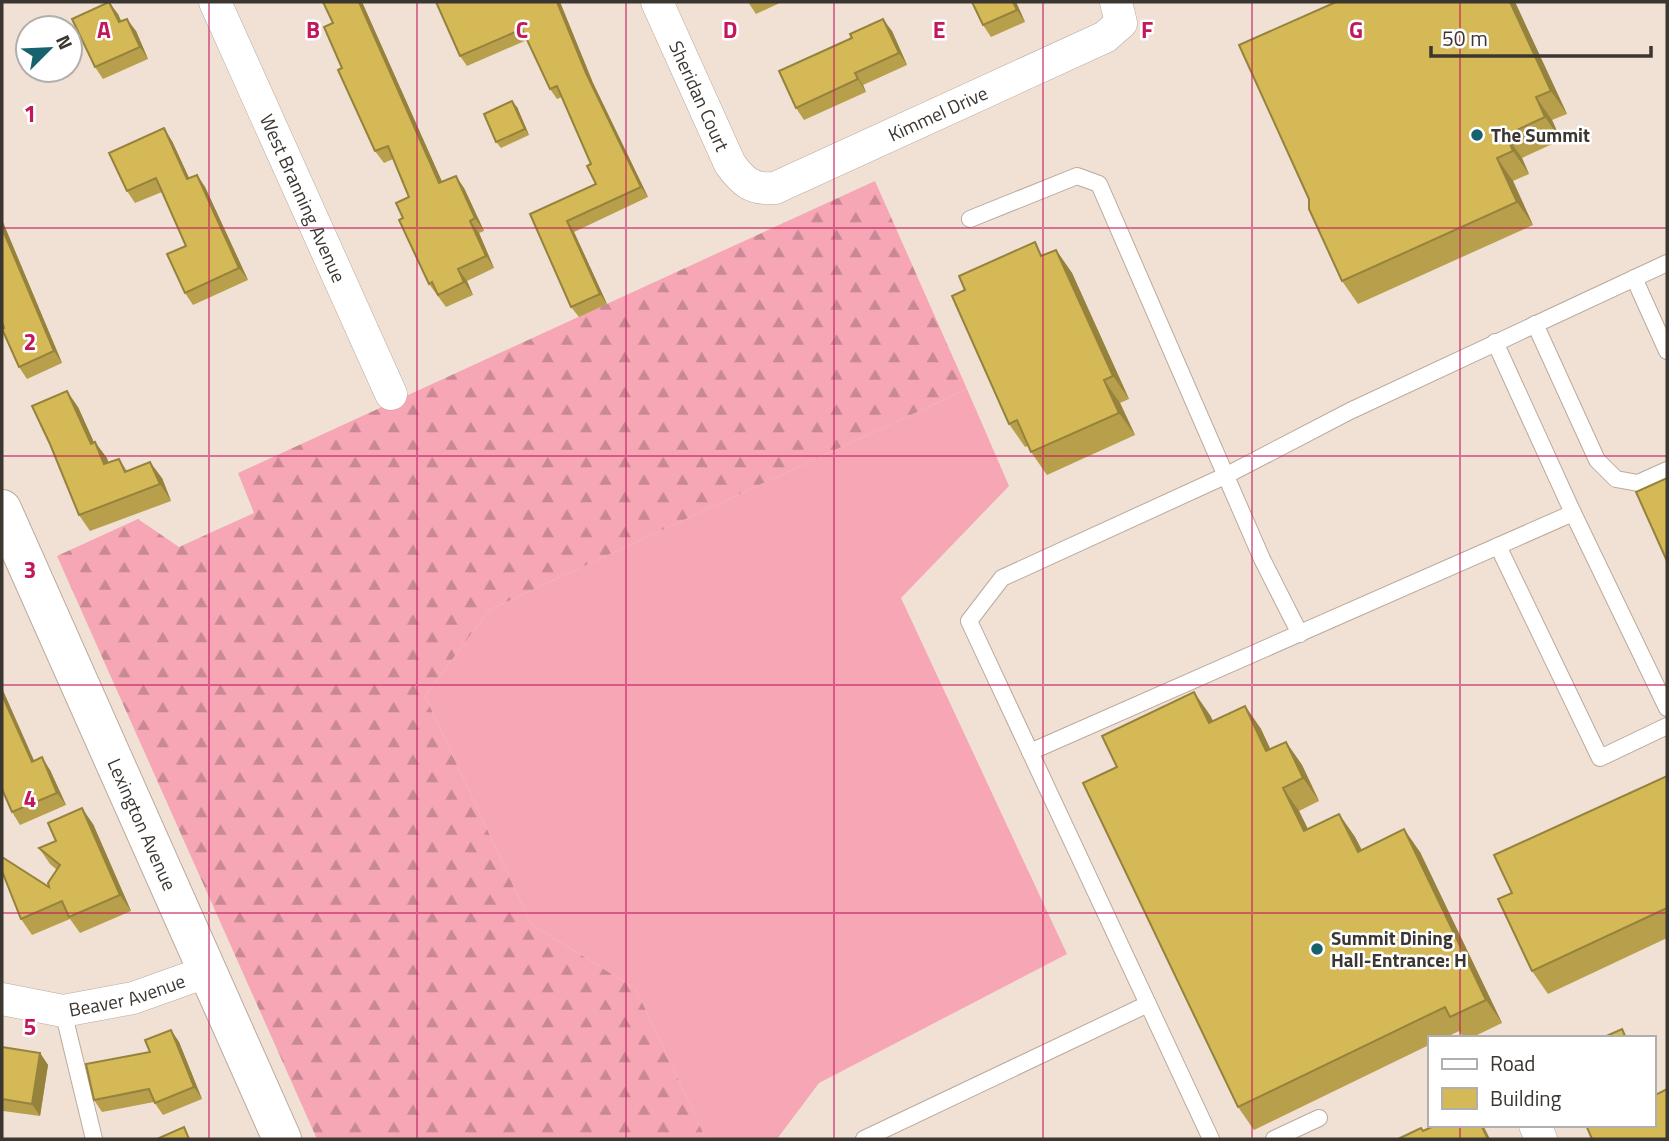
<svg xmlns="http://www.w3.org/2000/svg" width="1669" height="1141" font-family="'Titillium Web',sans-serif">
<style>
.grass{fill:#f6a6b5}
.forest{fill:url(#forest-firs)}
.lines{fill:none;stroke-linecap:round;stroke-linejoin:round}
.lane-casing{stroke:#b9aa9d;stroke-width:18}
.street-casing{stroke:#b9aa9d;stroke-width:33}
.secondary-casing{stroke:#b9aa9d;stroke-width:40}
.lane{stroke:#fff;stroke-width:16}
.street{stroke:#fff;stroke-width:32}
.secondary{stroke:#fff;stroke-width:38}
.wall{fill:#b79f4b}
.shaded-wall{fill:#95823d}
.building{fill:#d5b957;stroke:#95823d;stroke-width:2}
.grid{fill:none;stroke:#c2185b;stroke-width:2;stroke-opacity:0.55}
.poi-dot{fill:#16626d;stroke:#fff;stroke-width:2.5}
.labels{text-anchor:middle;stroke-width:5;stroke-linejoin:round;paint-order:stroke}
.street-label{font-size:19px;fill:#3c3631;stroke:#fff}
.poi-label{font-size:19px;font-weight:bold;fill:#3c3631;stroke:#fff;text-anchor:start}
.grid-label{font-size:23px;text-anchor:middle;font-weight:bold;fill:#c2185b;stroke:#fff;stroke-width:5;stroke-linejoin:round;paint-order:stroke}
</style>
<defs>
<pattern id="forest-firs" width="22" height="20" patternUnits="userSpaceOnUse" patternTransform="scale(1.75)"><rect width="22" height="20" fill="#f6a6b5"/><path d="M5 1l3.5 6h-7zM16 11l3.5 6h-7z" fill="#c88894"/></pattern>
</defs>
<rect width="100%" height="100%" fill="#f0e1d4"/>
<polygon class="grass" points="967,389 1009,486 901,598 1067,954 819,1083 777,1139 706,1139 636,989 531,924 425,696 489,610"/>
<polygon class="forest" points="875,181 967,389 489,610 425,696 531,924 636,989 706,1139 317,1139 57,556 138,519 179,547 254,513 238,473"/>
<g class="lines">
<defs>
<g id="lane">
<polyline points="970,219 1077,176 1099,184 1262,559 1300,634"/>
<polyline points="1634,278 1667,351"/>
<polyline points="1535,324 1597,460 1616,479 1638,483 1667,470"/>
<polyline points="1573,513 1667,708"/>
<polyline points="1498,546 1600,758 1667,726"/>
<polyline points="1030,752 1573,513 1495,342"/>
<polyline points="63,1011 94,1139"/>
<polyline points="864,1139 1148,1004"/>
<polyline points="1211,1139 969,621 1002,578 1227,475 1350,411 1667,263"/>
<polyline points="1274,1139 1319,1118"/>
</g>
<g id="street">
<path id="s1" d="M215,2L391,394"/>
<path id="s2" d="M657,2L730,164C743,182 752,190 775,188L1105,37L1121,23L1116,2"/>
<path id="s3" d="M2,999L63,1011L133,998L209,971"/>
<polyline points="1535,1125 1541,1139"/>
</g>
<g id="secondary">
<path id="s4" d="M2,509L282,1139"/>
</g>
</defs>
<use href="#lane" class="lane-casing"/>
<use href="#street" class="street-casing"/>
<use href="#secondary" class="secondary-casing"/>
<use href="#lane" class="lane"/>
<use href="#street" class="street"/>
<use href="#secondary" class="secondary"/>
</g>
<g class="wall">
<polygon points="323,2 362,2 442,182 464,188 484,231 479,233 494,268 467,281 473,295 446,307 429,284 403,218 409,197 393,159 384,163 375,151 342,68 333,23"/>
<polygon points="560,2 593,83 648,197 574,232 607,304 579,317 571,307 530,214 596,184 591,164 562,97 557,99 550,89 527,40 467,66 460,56"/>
<polygon points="748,2 782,2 756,14"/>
<polygon points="1016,2 1025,22 991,37 983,25"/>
<polygon points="1336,2 1515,2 1567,114 1552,120 1561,140 1522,158 1529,174 1513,181 1533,225 1358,304 1342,281"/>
<polygon points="118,14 121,21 136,31 148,59 103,79 95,67"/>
<polygon points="892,31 907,65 863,85 866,92 804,120 796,108"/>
<polygon points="517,107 529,135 501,148 496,142"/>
<polygon points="172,141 189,178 197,175 205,187 248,280 193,305 185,293 186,246 162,192 135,203 127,191"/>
<polygon points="2,220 62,363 27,379 19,367 2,322"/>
<polygon points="1056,250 1072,273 1129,399 1120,403 1135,435 1047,475 1031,452 1028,446 1025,447 1009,424 1044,255"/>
<polygon points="78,407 94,443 95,442 108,463 119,459 127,471 162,478 171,501 90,531 79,515"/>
<polygon points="1245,706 1261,729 1270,749 1286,742 1302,765 1319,801 1299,811 1308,829 1339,814 1355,837 1362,850 1420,852 1502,1023 1471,1038 1464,1038 1459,1031 1445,1038 1429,1038 1429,1045 1254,1130 1238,1107 1117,767 1210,715 1213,721"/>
<polygon points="34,761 50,770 66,805 20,825 12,812"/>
<polygon points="1667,776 1667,938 1548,994 1532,971 1512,893"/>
<polygon points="93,824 131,911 80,933 70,919 32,935 21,919 49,887 57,870 50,864 39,848"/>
<polygon points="171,1030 179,1042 202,1099 163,1115 154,1102 102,1112 94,1100 150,1052"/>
<polygon points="2,1051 40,1053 48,1065 40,1116 3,1111 2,1109"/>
</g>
<g class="shaded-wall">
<polygon points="109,2 118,14 127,34 119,22"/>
<polygon points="359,2 362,2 448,195 439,183"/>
<polygon points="557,2 560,2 593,83 648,197 641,187 586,73"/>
<polygon points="1013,2 1016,2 1025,22 1017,10"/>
<polygon points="1510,2 1515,2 1567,114 1551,91"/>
<polygon points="127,19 136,31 148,59 140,47"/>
<polygon points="883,19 892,31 907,65 899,53"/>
<polygon points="855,73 863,85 866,92 858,79"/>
<polygon points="1536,97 1552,120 1561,140 1545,117"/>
<polygon points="512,101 517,107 529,135 525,129"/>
<polygon points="164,128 172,141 195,191 187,179"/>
<polygon points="1506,135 1522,158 1529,174 1513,151"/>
<polygon points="1497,158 1513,181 1533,225 1517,202"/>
<polygon points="197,175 205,187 248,280 239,268"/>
<polygon points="456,176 464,188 484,231 475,218"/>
<polygon points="2,220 62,363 54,351 2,228"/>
<polygon points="470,221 479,233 494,268 486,256"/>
<polygon points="567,221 574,232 607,304 600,294"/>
<polygon points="1056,250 1072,273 1129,399 1113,376"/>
<polygon points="458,269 467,281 473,295 464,282"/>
<polygon points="1104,380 1120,403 1135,435 1119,413"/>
<polygon points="67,391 78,407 102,460 91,444"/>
<polygon points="95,442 107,458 115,481 104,464"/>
<polygon points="150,462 162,478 171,501 160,484"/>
<polygon points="2,688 40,774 32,762 2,695"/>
<polygon points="1194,692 1210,715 1225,746 1209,723"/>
<polygon points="1245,706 1261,729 1282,774 1266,751"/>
<polygon points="1286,742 1302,765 1319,801 1303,778"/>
<polygon points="42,757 50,770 66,805 57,793"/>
<polygon points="1283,788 1299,811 1320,854 1304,831"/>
<polygon points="82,808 93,824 131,911 120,895"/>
<polygon points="1339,814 1355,837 1374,875 1358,852"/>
<polygon points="1404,829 1420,852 1502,1023 1486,1000"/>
<polygon points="171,1030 179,1042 202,1099 194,1087"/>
<polygon points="40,1053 48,1065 40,1116 32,1104"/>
<polygon points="1481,1125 1483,1125 1490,1139 1488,1139"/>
</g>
<g class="building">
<polygon points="109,2 119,22 127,19 140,47 95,67 72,19"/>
<polygon points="323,2 359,2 439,183 456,176 475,218 470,221 486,256 458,269 464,282 438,295 432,282 429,284 399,220 403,218 396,203 409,197 388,146 375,151 338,70 342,68 324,27 333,23"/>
<polygon points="436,2 557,2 586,73 641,187 567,221 600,294 571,307 530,214 596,184 587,166 591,164 557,86 550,89 522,29 460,56"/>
<polygon points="972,2 1013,2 1017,10 983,25"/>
<polygon points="1336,2 1510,2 1551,91 1536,97 1545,117 1506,135 1513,151 1497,158 1517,202 1342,281 1309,209 1309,199 1239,45"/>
<polygon points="883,19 899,53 855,73 858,79 796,108 779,71 852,38 850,34"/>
<polygon points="512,101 525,129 496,142 484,114"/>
<polygon points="164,128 187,179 197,175 239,268 185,293 167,254 186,246 156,178 127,191 109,153"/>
<polygon points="2,228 54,351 19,367 2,329 4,328 2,322"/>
<polygon points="1035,242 1041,256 1056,250 1113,376 1104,380 1119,413 1031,452 1017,420 1009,424 952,296 965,290 959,276"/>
<polygon points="67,391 91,444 95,442 104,464 119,459 125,472 150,462 160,484 79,515 50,444 32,406"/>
<polygon points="1667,478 1667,561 1636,492"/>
<polygon points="1194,692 1209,723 1245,706 1266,751 1286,742 1303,778 1283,788 1304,831 1339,814 1358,852 1404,829 1486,1000 1450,1017 1445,1007 1238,1107 1083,783 1117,767 1102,736"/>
<polygon points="2,695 32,762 42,757 57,793 12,812 2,789"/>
<polygon points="1667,776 1667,908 1532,971 1498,899 1512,893 1494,855"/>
<polygon points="82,808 120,895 69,917 62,901 21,919 2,871 2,857 49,887 48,883 60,865 39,848 56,841 48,823"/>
<polygon points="1622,1029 1626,1038 1602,1038"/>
<polygon points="171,1030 194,1087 155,1103 149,1089 94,1100 86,1064 150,1052 145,1040"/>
<polygon points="2,1047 40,1053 32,1104 2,1099"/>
<polygon points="1667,1089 1667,1139 1592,1139 1586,1125 1653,1125 1653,1096"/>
<polygon points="1436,1125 1481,1125 1488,1139 1398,1139 1421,1128 1423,1131"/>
<polygon points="184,1127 189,1139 157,1139"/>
</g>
<path class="grid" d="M209,2V1139M417,2V1139M626,2V1139M834,2V1139M1043,2V1139M1252,2V1139M1460,2V1038M2,228H1667M2,456H1667M2,685H1667M2,913H1667M1460,1125V1139"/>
<g class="poi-dot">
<circle cx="1477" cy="135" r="7"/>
<circle cx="1317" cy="949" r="7"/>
</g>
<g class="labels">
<g class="street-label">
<text dy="7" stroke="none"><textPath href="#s2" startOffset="103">Sheridan Court</textPath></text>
<text dy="7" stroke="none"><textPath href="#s2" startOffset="411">Kimmel Drive</textPath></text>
<text dy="7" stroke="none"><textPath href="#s1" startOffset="215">West Branning Avenue</textPath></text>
<text dy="7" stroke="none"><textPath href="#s4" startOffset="345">Lexington Avenue</textPath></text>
<text dy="7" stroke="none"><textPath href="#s3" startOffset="128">Beaver Avenue</textPath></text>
</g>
<g class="poi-label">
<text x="1491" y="142">The Summit</text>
<text x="1331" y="945">Summit Dining<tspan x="1331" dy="22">Hall-Entrance: H</tspan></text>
</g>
</g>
<g class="grid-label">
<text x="104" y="38">A</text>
<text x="313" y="38">B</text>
<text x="522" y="38">C</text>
<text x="730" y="38">D</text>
<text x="939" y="38">E</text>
<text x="1147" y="38">F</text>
<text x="1356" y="38">G</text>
<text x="30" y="122">1</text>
<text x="30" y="350">2</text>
<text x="30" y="578">3</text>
<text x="30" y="807">4</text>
<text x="30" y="1035">5</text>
</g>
<rect width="1669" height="1141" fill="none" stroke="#3c3631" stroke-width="7"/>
<rect x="1428" y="1036" width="228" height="91" fill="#ffffff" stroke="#b1afad" stroke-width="2"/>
<rect x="1442" y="1059" width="35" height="10" fill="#ffffff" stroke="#b1afad" stroke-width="2"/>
<text x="1490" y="1071" font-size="21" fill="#3c3631">Road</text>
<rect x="1442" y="1088" width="35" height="21" fill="#d5b957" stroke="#b1afad" stroke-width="2"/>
<text x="1490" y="1106" font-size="21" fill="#3c3631">Building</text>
<g transform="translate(49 49) rotate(66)"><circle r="33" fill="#ffffff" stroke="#b1afad" stroke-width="2"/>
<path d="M0-5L12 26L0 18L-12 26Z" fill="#16626d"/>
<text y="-10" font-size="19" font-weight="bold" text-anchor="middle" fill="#3c3631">N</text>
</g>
<path d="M1431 46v10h220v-10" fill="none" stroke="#3c3631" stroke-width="3.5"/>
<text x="1442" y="46" font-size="21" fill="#3c3631" stroke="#ffffff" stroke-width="5" paint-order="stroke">50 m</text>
</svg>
